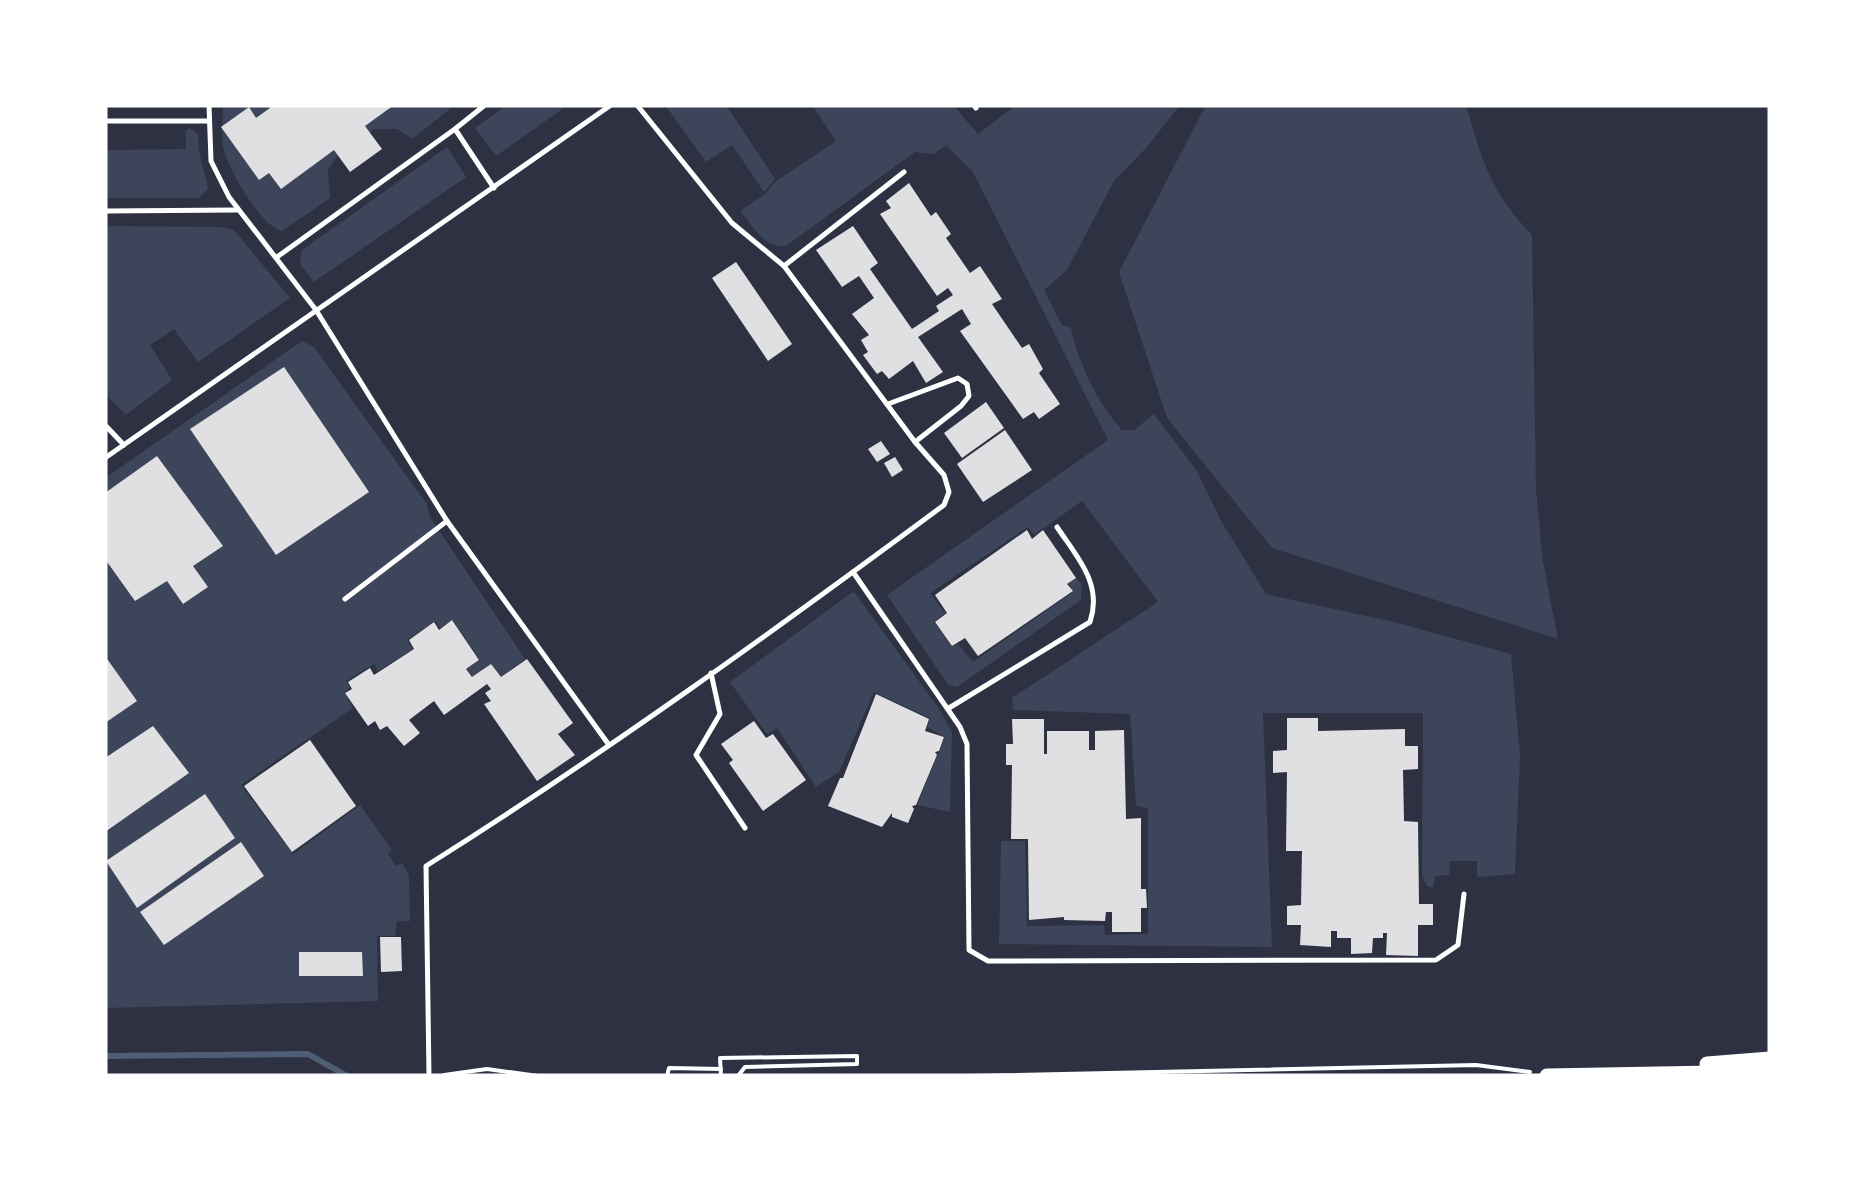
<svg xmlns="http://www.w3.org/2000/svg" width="1875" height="1181" font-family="Merriweather,serif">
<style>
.green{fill:#3c4559}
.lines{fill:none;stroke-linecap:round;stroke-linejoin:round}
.stream{stroke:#4f5d75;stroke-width:6}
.building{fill:#e0e0e3}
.path{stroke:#fff;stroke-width:4}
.service{stroke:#fff;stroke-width:5}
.primary{stroke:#fff;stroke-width:15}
</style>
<rect width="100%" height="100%" fill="#2d3142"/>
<g class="green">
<path d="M223,105H455L412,139L397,129H374L336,158L328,169L330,198L282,231C261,227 227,168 223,146C221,133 223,118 223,105Z"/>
<polygon points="507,105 568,105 496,156 475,128"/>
<polygon points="665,105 726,105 775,179 764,192 732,145 706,162"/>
<path d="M812,105H953L978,134L1016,105H1180L1146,148L1114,181L1067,270L1044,290L1062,325L1071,328C1078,362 1098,404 1122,430H1134L1154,414L1197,471L1220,519L1266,594L1394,622L1511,654L1520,756L1515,874L1477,877V861H1450L1449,875L1435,876L1433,888L1427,886L1422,876L1423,713H1263L1272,947L999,944L1001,841H1025L1027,926L1104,925L1105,935L1148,934V808L1136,806L1130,714L1013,710L1012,698L1158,602L1082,501L1034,535L1028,527L930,593L945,613L934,622L952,647L958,644L973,662L1073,592L1068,584L1076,578L1082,585L1081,600L957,687L949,686L887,595L1108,440L973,172L946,145L934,154L915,152L786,246C764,248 753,226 740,211L765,194L776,181L836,141Z"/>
<path d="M1206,105H1466C1483,163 1490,191 1532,235L1536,490L1543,562L1558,639L1272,548L1167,418L1119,272Z"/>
<path d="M189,128L198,134C198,158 205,168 208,189L199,198H105V150L186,149V131Z"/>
<polygon points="447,147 466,177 314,282 300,264 302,250"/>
<polygon points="105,226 222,227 234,230 290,298 198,362 174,329 150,345 172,380 126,415 105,394"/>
<polygon points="302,341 314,347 426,503 430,517 525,659 501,677 491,664 473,677 467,669 480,660 453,620 440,628 435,621 407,640 413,649 378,671 374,664 346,681 350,688 344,692 353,708 241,785 293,854 360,805 392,850 388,854 396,866 402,863 409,875 410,921 397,921 395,936 377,936 378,1001 105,1008 105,478"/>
<polygon points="851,593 855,593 940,710 952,732 950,812 917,805 945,737 927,727 930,718 874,692 839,772 816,787 777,728 767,734 730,682"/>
</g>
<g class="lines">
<polyline class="stream" points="105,1056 308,1054 347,1076"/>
</g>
<g class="building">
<polygon points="267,105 394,105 365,126 382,149 350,172 334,150 281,189 269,173 259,180 221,127 249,107 256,118 270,108"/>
<polygon points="909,183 931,216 936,212 951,234 946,238 970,273 980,266 1002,299 992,304 1022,348 1029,344 1043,369 1039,373 1060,404 1039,419 1034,412 1023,419 960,331 971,324 962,309 918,337 943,372 926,383 913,361 889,379 882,371 877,374 863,355 868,352 861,340 869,335 852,314 874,298 859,276 842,287 816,250 853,226 878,263 870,269 912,329 939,311 936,306 953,295 948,288 937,296 880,214 891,208 886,201"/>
<polygon points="736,262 792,344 768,361 712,278"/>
<polygon points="284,367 369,492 276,555 190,429"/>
<polygon points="986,402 1004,428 962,458 944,433"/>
<polygon points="1005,430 1032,470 983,502 957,464"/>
<polygon points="881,441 890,454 877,462 868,449"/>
<polygon points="157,456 223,546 193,566 208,587 183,604 167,581 135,601 105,559 105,493"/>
<polygon points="895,457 903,470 892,477 884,463"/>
<polygon points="1027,530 1032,539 1043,530 1076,578 1067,584 1073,591 978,656 965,638 952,646 935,622 947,613 935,595"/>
<polygon points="452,620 479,660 466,669 472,677 491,664 501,677 527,659 573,723 558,734 575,755 537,781 484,704 491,701 485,693 491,689 487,684 444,715 434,701 409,720 420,733 404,746 387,726 380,730 375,721 368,726 345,693 352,689 348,682 370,668 374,675 414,649 409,640 434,622 439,630"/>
<polygon points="105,656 137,701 105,723"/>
<polygon points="876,694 929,719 925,731 944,737 939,751 935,752 937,755 916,805 912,806 914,809 908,823 892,817 892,813 882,827 828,806 840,778 843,778"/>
<polygon points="1287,718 1318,718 1318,731 1405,729 1405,746 1418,746 1418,769 1403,770 1404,821 1418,822 1419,904 1433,904 1433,925 1418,925 1418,956 1386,955 1387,933 1383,933 1383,938 1373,938 1372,953 1351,954 1351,938 1337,938 1337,931 1331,931 1331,947 1300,945 1301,925 1287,925 1287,906 1301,905 1302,851 1286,851 1287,772 1273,773 1273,751 1287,750"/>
<polygon points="1012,719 1044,719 1044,754 1047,754 1047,731 1089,731 1089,750 1095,750 1095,731 1124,730 1126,819 1141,818 1141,889 1146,889 1147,908 1141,908 1141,932 1112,932 1112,912 1106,912 1105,921 1064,920 1064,917 1029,920 1028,839 1011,839 1012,765 1006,765 1006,744 1013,744"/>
<polygon points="754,721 766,738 773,734 806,780 763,811 729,763 733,760 721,744"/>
<polygon points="153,726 189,773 105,832 105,758"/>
<polygon points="310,740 356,806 292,852 244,786"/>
<polygon points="205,794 235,838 137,908 106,861"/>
<polygon points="241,842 264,876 164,945 140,912"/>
<polygon points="380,937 401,937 402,971 381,972"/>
<polygon points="299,952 362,952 363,976 299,976"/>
</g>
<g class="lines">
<g class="path">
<polyline points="444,1075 487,1069 538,1076"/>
<polyline points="667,1076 669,1068 721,1069"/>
<polyline points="721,1076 720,1058 857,1056 857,1064 745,1067 738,1076"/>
<polyline points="970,1076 1476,1065 1530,1072"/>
</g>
<g class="service">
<polyline points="209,105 211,161 229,197 316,310 447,521 609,745"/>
<polyline points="974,105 976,108"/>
<polyline points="105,121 209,121"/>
<polyline points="455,129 485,105"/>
<polyline points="105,211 237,210"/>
<polyline points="277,257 455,129 494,188"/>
<polyline points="784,266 904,172"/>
<polyline points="888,404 958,378 967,384 969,396 961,406 915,442"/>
<polyline points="105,425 124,445"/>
<polyline points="105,458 611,105"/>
<polyline points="853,572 960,727 967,744 969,950 988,961 1436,960 1458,945 1464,894"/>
<polyline points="345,599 447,521"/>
<polyline points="711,673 720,714 696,755 745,828"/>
<path d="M949,708L1090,622C1103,584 1077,557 1057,527"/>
<path d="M429,1076L426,866C604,754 775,630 944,505L949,492L944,475L915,442L784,266L732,223L637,105"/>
</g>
<g class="primary">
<polyline points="1707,1064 1770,1059"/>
<polyline points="1547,1076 1770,1072"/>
</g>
</g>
<rect width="1875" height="1181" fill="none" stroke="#ffffff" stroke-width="215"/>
</svg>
